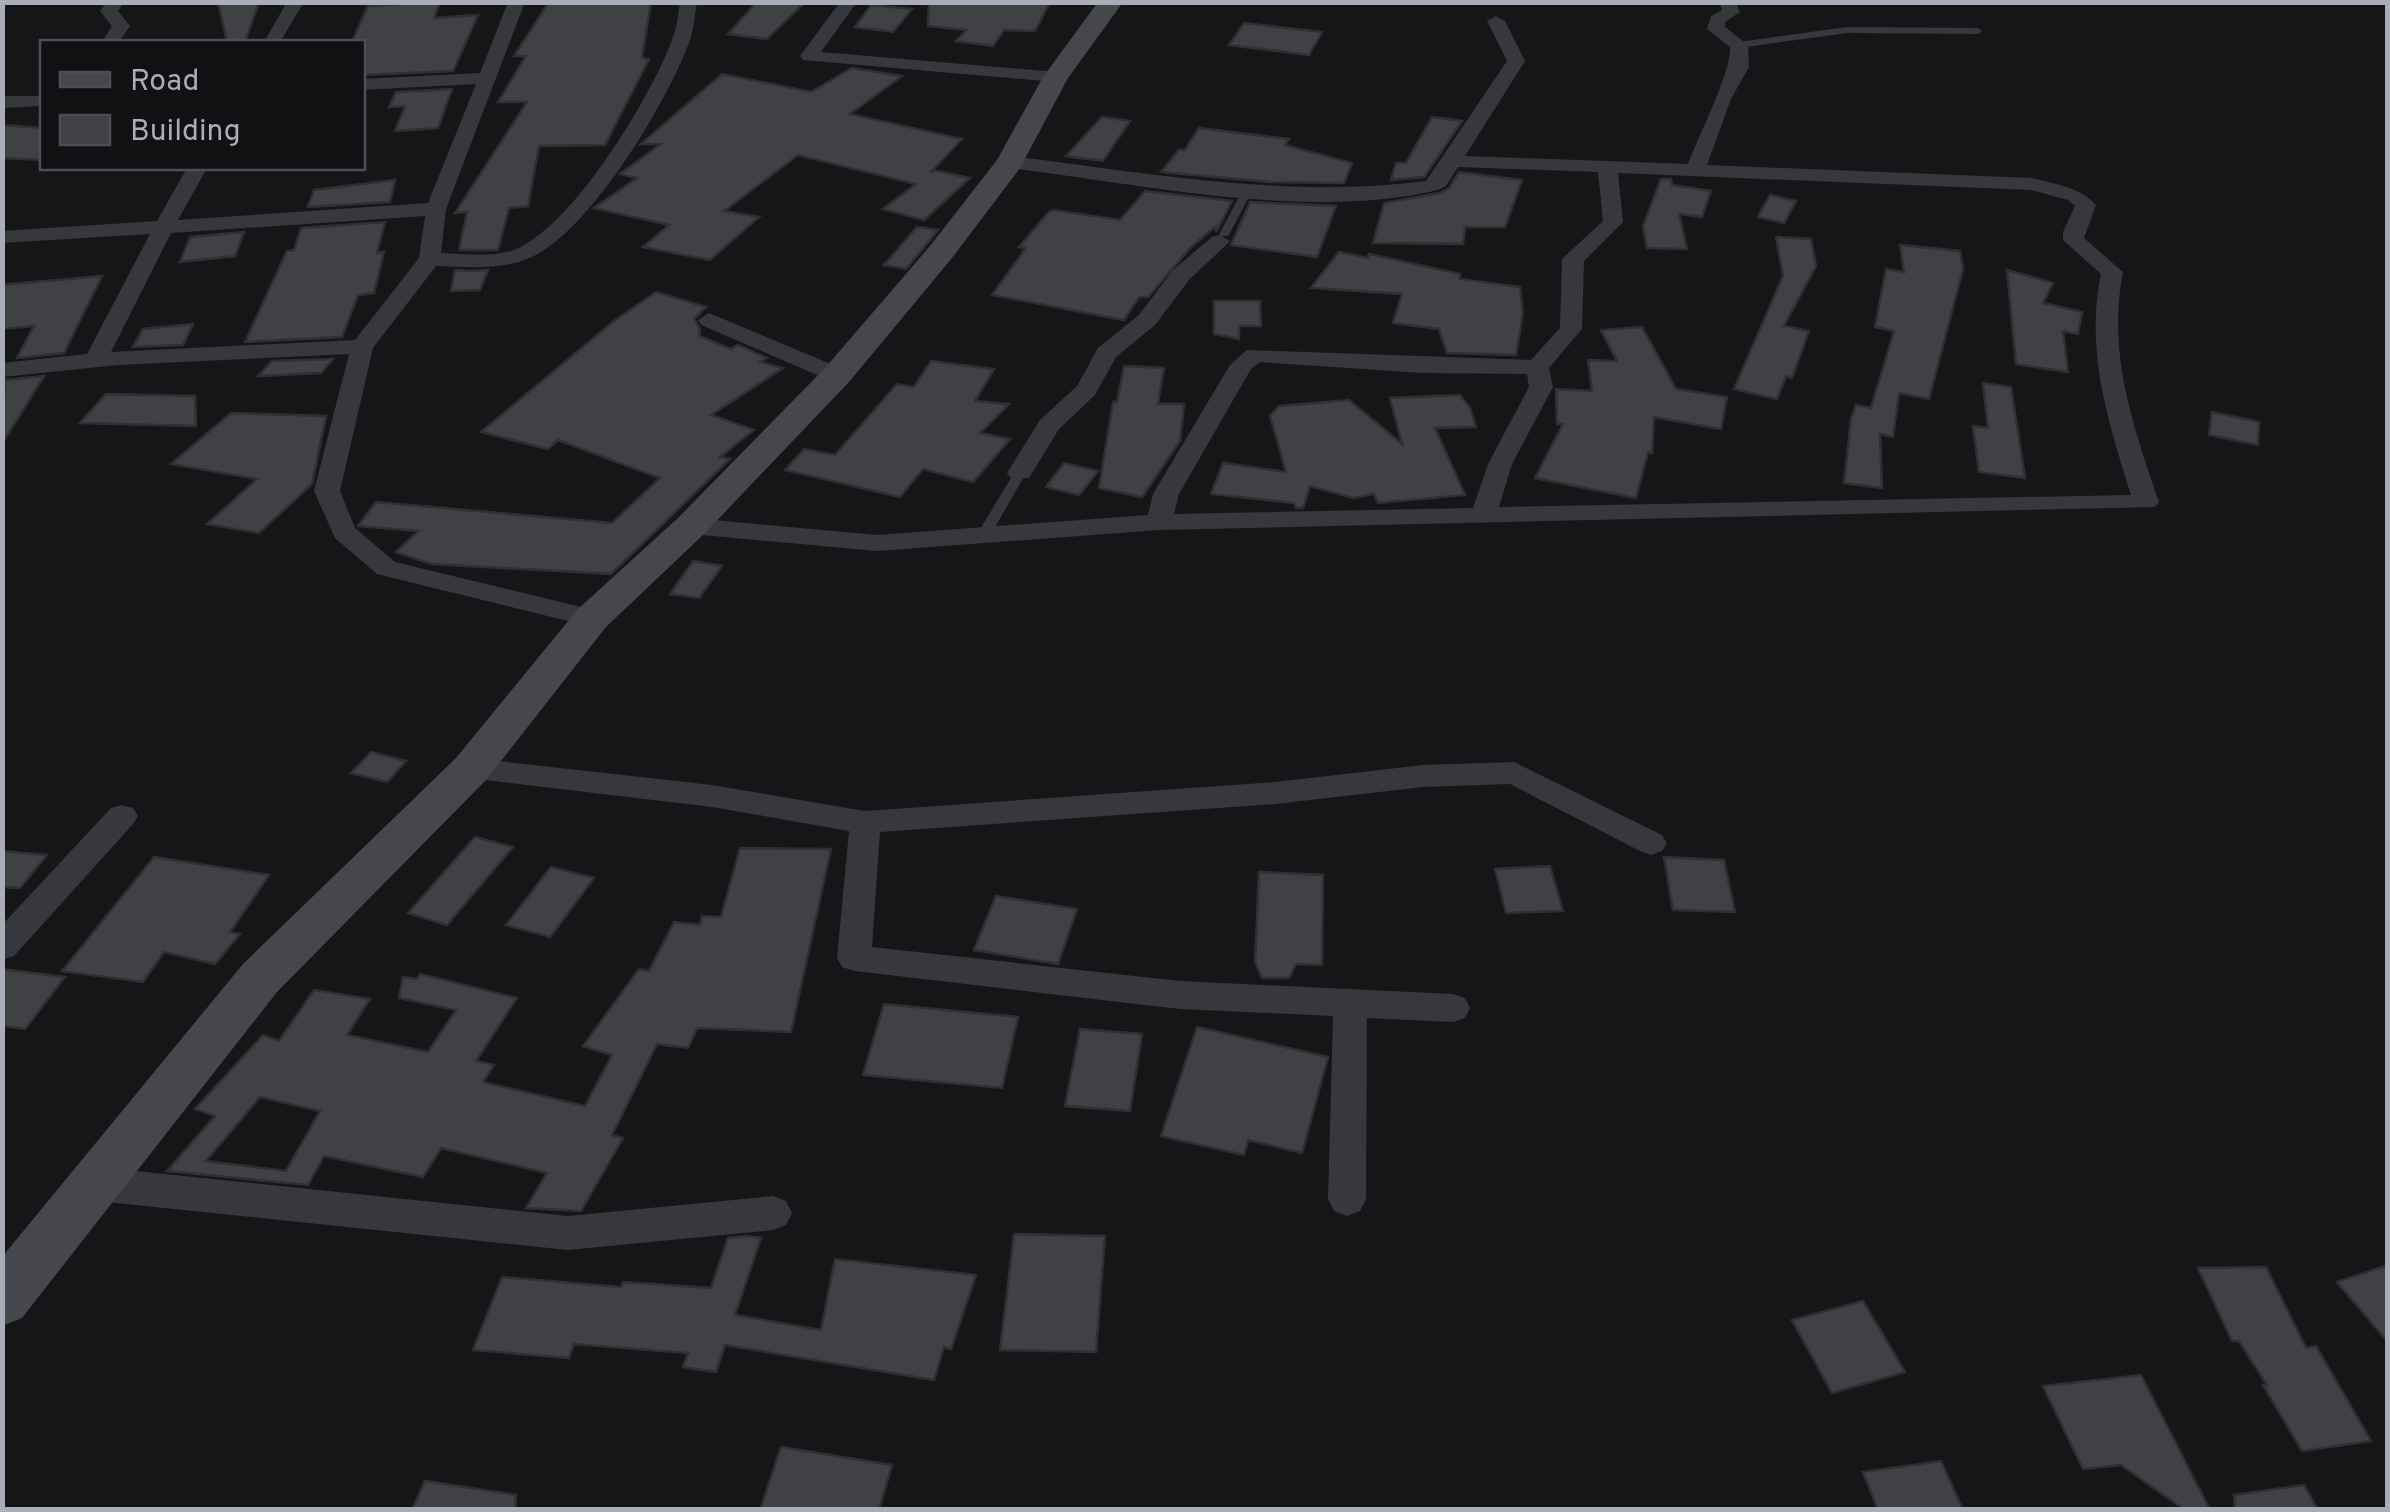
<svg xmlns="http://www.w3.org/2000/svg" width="2390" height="1512" font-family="Overpass,sans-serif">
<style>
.building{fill:#404145;stroke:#303034;stroke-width:2.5;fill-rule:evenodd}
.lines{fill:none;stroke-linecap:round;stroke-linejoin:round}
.lane{fill:#37383d;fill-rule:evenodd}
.street{fill:#37383d;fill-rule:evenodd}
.secondary{fill:#45474d;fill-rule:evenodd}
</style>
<rect width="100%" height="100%" fill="#161618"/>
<g class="building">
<polygon points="218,2 259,2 245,42 227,42"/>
<polygon points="440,2 434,18 478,15 453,71 362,75 362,42 352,42 368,6"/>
<polygon points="549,2 651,2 642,58 649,59 605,145 539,146 528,206 509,208 498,250 459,250 467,212 455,213 527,102 498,102 526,56 514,56"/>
<polygon points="757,2 805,2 767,39 728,34"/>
<polygon points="929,2 1050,2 1035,31 1004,30 993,46 956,41 966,30 928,26"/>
<polygon points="871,5 912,9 893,32 855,27"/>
<polygon points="1244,23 1322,32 1309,55 1229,45"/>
<polygon points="852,68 902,76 850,114 962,139 930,173 933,170 970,178 924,220 883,209 916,184 798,155 724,211 759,217 710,260 643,247 669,225 594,208 637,178 620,174 661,144 641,144 722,74 811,92"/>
<polygon points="452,89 438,128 395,131 405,106 389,107 396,92"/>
<polygon points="1102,117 1130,121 1103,161 1066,156"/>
<polygon points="1432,117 1462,121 1424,177 1391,180 1396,163 1406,163"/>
<polygon points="2,125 42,128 42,160 2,158"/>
<polygon points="1199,128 1289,139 1285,145 1352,163 1344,183 1270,182 1161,172 1179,150 1185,150"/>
<polygon points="1459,172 1522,180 1505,227 1465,227 1463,244 1373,243 1384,203 1440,193 1449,188"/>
<polygon points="1661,179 1671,179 1672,185 1711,191 1702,217 1679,214 1687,249 1647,248 1643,226"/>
<polygon points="395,180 390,202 308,207 314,190"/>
<polygon points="1145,191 1232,201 1216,232 1216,226 1191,247 1148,297 1139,297 1124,320 992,295 1026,248 1019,247 1048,213 1053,210 1120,220"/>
<polygon points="1770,195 1796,201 1784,223 1758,217"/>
<polygon points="1250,202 1336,206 1317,257 1231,245"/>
<polygon points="385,222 377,253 384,252 374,293 358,295 342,337 245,342 287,251 294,250 301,228"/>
<polygon points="917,227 938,230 906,269 884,265"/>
<polygon points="244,232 235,256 180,262 190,237"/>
<polygon points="1776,237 1811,239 1816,266 1784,326 1809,331 1792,378 1786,376 1777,399 1734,389 1783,276"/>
<polygon points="1900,245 1960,251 1963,269 1929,399 1899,393 1893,437 1880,434 1882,488 1844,483 1851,419 1856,405 1871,408 1894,331 1875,327 1886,269 1904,272"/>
<polygon points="1339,252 1368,258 1369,254 1460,274 1460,279 1520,287 1523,313 1516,355 1447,353 1439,329 1393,323 1402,294 1311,288"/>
<polygon points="455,270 471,271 488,270 480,290 451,291"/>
<polygon points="2007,270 2053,283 2043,303 2082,312 2078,334 2063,331 2068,372 2016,364"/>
<polygon points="102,276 64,353 17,358 34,326 2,329 2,285"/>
<polygon points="656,292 706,307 694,319 700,329 699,336 731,349 738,345 767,358 760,362 783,368 711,415 754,430 720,457 730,459 611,574 431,564 396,552 418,531 358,526 376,502 612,523 660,478 558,440 548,449 481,432 614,321"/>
<polygon points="1214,301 1260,301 1261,326 1239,326 1239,339 1214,334"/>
<polygon points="193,324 183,345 133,347 143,329"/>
<polygon points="1642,327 1676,389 1727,397 1721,429 1654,417 1652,453 1648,452 1636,498 1535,478 1563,424 1557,424 1556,389 1592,391 1588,360 1617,361 1601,330"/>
<polygon points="333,359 321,373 258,376 272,361"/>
<polygon points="931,361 994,369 975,401 1009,404 980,433 1010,439 973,482 923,469 900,497 785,470 804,449 835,455 897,384 914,387"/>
<polygon points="1124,366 1164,368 1158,404 1184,404 1180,441 1142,497 1099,488 1113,402 1117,402"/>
<polygon points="44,376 2,444 5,380"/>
<polygon points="1983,383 2011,387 2025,478 1979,472 1973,426 1988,428"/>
<polygon points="106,394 195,396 196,426 80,423"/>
<polygon points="1460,395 1470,408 1476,427 1435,428 1465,495 1378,503 1374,494 1353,498 1310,486 1303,508 1296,508 1294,503 1211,494 1223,463 1286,472 1270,416 1279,406 1349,400 1402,444 1390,398"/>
<polygon points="2212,412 2259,422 2258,445 2209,435"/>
<polygon points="231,413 326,416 312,484 259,533 207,524 257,479 171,464"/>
<polygon points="1064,463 1098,471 1079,495 1046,487"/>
<polygon points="693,561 722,566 699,598 670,594"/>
<polygon points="371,752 406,761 387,782 351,773"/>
<polygon points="475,837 513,847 447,925 408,913"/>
<path d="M740,848L831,849L791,1032L697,1028L688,1048L657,1044L612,1135L623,1138L581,1211L526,1208L547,1173L441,1148L423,1177L324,1156L308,1185L167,1171L215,1116L195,1109L263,1035L279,1041L314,990L370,999L347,1035L428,1052L456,1010L399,998L403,977L417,979L420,974L517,998L476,1061L494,1065L483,1082L585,1106L612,1055L583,1046L639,969L649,971L674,922L700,925L702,916L721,917ZM260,1097L320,1111L286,1171L206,1161Z"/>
<polygon points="2,851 47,855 20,888 2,887"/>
<polygon points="154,857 269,875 230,932 240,934 215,964 164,952 143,982 62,971"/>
<polygon points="1664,857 1724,860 1735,912 1673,910"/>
<polygon points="1550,866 1563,911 1506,913 1495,869"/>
<polygon points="551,867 594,878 550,937 506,925"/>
<polygon points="1259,872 1323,875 1322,965 1296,964 1289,978 1262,978 1255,962"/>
<polygon points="996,896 1077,909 1058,964 974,950"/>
<polygon points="2,969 65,977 25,1029 2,1026"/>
<polygon points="884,1004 1018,1017 1002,1088 863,1075"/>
<polygon points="1197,1027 1328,1057 1302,1153 1248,1140 1244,1155 1161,1136"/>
<polygon points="1080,1029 1142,1034 1130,1111 1065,1106"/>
<polygon points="1014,1234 1105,1236 1096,1352 1000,1350"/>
<polygon points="747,1236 761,1238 735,1315 821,1330 835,1259 976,1275 951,1349 944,1347 934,1380 725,1345 716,1372 683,1367 688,1353 574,1344 569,1358 473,1350 502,1277 621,1287 623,1282 711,1288 728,1238"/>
<polygon points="2388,1265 2388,1342 2337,1282"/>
<polygon points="2266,1267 2306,1348 2316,1346 2371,1441 2302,1451 2263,1385 2267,1385 2239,1341 2232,1341 2198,1268"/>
<polygon points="1863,1301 1905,1372 1832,1393 1792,1320"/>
<polygon points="2141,1375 2210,1510 2185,1510 2121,1465 2083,1469 2043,1386"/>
<polygon points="781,1447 892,1465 879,1510 760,1510"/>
<polygon points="1941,1461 1963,1510 1878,1510 1863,1472"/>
<polygon points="425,1481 516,1495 515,1510 412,1510"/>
<polygon points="2304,1485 2318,1510 2235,1510 2234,1495"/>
</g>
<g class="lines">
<g class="lane">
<polygon points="1847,27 1978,28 1982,31 1978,34 1847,33 1739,48 1735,45 1739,42"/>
<polygon points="1248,186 1253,189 1229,235 1220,237 1219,235 1243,189"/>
<polygon points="1020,469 1026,473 990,536 988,539 978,539 976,536 1014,473"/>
</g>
<g class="street">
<polygon points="107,2 124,2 118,11 130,26 119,42 102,42 112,26 100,11"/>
<polygon points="287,2 304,2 280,42 264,42"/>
<path d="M508,2H525L446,209L441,253C464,254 489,257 511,251C570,232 651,97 672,40C677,28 678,15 680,2H697C695,15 694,28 690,40C668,101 588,236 527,259C499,270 466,267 436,266L373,348L340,491L355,528L395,562L602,612L606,618L602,624L592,627L377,574L335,538L314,491L349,354L118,365L2,377V363L87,354L150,234L2,243V231L157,221L187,168H207L178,220L428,203L476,84L362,90V79L480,73ZM425,216L419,258L355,340L111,352L171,233Z"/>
<polygon points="840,2 857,2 821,52 1056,72 1065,77 1056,82 803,60 800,56"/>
<path d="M1719,2H1736L1740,12L1725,22V27L1748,45L1749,67L1731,99L1707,165L2032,178C2055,184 2080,187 2096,205L2084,238L2123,272C2107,353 2133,426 2159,502L2155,507L1159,530L877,551L691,534L678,526L691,518L877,535L1148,515L1153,494L1230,365L1247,350L1531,360L1560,328L1562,259L1603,221L1598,172L1458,167L1446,186L1438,190C1309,221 1140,184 1010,168L1000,162L1010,156C1149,173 1286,199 1426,181L1507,61L1487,21L1496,16L1505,21L1525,61L1465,156L1688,164C1699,134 1731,74 1730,47L1707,29L1711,16L1722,10ZM1618,173L2031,190L2068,200L2075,206L2063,232V240L2101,274C2085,351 2108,421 2131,495L1499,507L1512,464L1553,387L1549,368L1582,329L1584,261L1623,222ZM1260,362L1423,373L1527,374L1529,387L1488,464L1473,508L1174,514L1179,494L1251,369Z"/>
<polygon points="2,96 42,96 42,106 2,108"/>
<polygon points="1219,235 1230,241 1226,245 1189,280 1155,325 1116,357 1095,395 1059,429 1029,478 1011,478 1007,473 1040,420 1077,386 1098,348 1139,315 1173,270 1212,237"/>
<polygon points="709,313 845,370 849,375 837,382 829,380 701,325 698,320"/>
<polygon points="471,758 712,785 865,811 1275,782 1423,765 1514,762 1662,835 1667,843 1662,851 1651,855 1640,851 1510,784 1423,787 1275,804 880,832 872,947 1180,981 1453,994 1465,998 1470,1008 1465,1018 1453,1022 1367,1018 1366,1199 1360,1211 1347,1216 1334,1211 1328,1199 1333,1016 1180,1009 854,971 842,967 837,958 849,831 712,807 460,777 456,769 460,761"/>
<polygon points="122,805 133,808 138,816 133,824 14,956 2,960 2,925 111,808"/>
<polygon points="97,1167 568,1216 773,1196 786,1201 792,1213 786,1225 773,1230 568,1250 97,1201 84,1196 78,1184 84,1172"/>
</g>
<polygon class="secondary" points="1098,2 1123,2 1068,78 1020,168 952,258 849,382 704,534 606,627 486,780 277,992 22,1318 2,1326 2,1257 243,964 456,758 578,609 678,518 825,368 930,246 997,160 1043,77"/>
</g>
<rect width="2390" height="1512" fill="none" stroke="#a8adb8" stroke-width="10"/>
<rect x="40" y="40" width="325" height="130" fill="#111113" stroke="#4d4f55" stroke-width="2.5"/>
<rect x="60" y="72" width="50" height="15" fill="#45474d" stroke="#4d4f55" stroke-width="2.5"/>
<text x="130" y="90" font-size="30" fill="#a8adb8">Road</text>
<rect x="60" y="115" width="50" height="30" fill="#404145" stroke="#4d4f55" stroke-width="2.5"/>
<text x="130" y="140" font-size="30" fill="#a8adb8">Building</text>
</svg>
